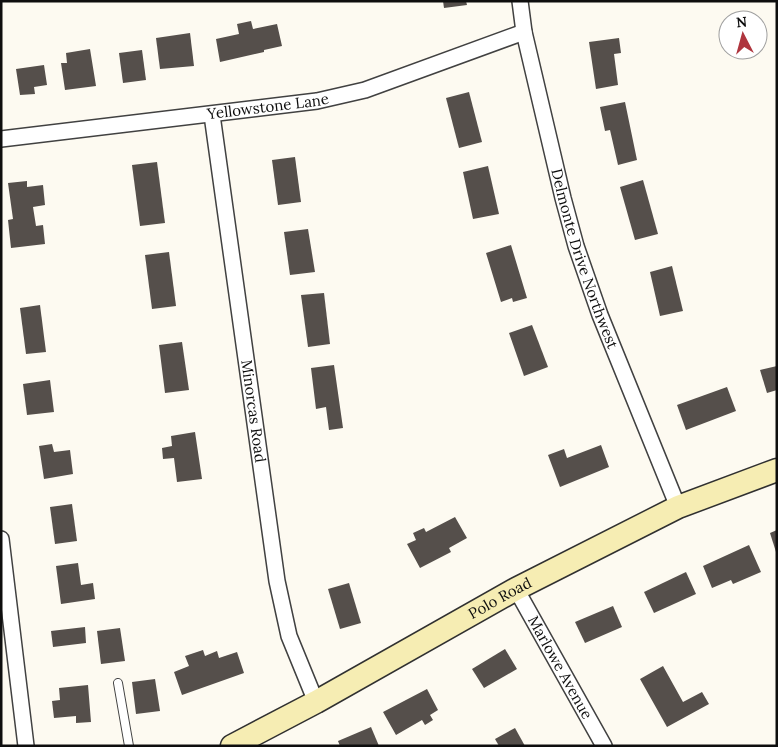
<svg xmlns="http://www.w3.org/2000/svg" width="778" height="747" font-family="Lora,serif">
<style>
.building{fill:#554f4b}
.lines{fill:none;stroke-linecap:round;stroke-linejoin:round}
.lane-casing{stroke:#414141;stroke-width:10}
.street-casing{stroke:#414141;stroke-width:18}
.secondary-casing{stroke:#303030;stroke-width:25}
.lane{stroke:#fff;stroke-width:8}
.street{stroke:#fff;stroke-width:15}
.secondary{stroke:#f6edb3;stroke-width:22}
.labels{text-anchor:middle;stroke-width:5;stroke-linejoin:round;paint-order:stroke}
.street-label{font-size:15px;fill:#0e0e0e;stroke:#fff}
</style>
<rect width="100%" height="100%" fill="#fdfaf1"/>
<g class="building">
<polygon points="443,1 466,1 467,5 444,8"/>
<polygon points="251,21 253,29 277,24 282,46 264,50 264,52 220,62 216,39 239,34 237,24"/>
<polygon points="190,33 194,66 160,69 156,38"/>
<polygon points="619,38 621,53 614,54 618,85 596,89 589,42"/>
<polygon points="90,49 96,86 65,90 61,63 67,63 66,53"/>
<polygon points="142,50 146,80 123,83 119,53"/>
<polygon points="44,65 47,85 34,87 35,94 20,95 16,69"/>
<polygon points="469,92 482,142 459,148 446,98"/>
<polygon points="625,102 637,160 618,165 610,130 605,131 600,107"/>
<polygon points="295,157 301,202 278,205 272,160"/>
<polygon points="157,162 165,223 140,226 132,165"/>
<polygon points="488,166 499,214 473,219 463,172"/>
<polygon points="643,180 658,234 635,240 620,187"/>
<polygon points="27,181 27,187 43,185 45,205 33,207 36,226 43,225 45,244 11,248 8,220 13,219 8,183"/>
<polygon points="308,229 315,272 290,275 284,232"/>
<polygon points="511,245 527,298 513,302 512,298 501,302 486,253"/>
<polygon points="169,252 176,306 152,309 145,255"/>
<polygon points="672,266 683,311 660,316 650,272"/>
<polygon points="324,293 330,344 308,347 301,295"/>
<polygon points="40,305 46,352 26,354 20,308"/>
<polygon points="532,325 548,367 524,376 509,333"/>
<polygon points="182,342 189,390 165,393 159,345"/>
<polygon points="334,365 343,428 329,430 326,407 316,409 311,368"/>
<polygon points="777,366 777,390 767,393 760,370"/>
<polygon points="50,380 54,412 27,415 23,384"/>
<polygon points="727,387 736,411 686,430 677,405"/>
<polygon points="195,432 202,479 177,482 174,458 163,459 162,448 172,446 171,436"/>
<polygon points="52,444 54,452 70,450 73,474 44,479 39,446"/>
<polygon points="601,445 609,467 560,487 548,455 564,449 567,458"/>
<polygon points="72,504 77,541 55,544 50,507"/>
<polygon points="455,517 467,538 449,548 451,552 420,568 407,544 416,540 413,533 424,528 426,532"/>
<polygon points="777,530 777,552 776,552 770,533"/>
<polygon points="749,545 761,572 733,584 731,580 712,588 703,566"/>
<polygon points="78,563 81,585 93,583 95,599 61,604 56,566"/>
<polygon points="686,572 696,594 654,613 644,592"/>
<polygon points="349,583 361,623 340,629 328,589"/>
<polygon points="613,606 622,627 585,643 575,622"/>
<polygon points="85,627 86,643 53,647 51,631"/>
<polygon points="120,628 125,661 101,664 97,631"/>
<polygon points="505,649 517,669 484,688 472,669"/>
<polygon points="203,650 205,656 217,651 219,658 237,652 244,673 182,695 174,672 189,666 185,656"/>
<polygon points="663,666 683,702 702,692 709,704 667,727 640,679"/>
<polygon points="155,679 160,711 136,714 132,682"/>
<polygon points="88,685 91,722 76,723 76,716 54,718 52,701 60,700 59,688"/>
<polygon points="427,689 438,710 430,715 433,720 425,725 422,720 396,735 383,712"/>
<polygon points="371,727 379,746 340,746 338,741"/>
<polygon points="515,728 525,746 499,746 495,739"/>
</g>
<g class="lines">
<defs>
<polyline id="lane" points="118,683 129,746"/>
<g id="street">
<path id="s1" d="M520,1L524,32L563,198L576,246L600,315L678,507"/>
<path id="s2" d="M212,115L277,581L289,636L316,702"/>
<path id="s3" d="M1,139L317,101L365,90L524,32"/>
<polyline points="1,539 26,746"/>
<path id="s4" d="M516,589L604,746"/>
</g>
<g id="secondary">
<path id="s5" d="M232,746L316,702L516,589L678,507L777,470"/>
</g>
</defs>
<use href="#lane" class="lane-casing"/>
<use href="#street" class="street-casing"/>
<use href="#secondary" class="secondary-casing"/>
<use href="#lane" class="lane"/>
<use href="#street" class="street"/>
<use href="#secondary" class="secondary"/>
</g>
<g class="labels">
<g class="street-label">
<text dy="5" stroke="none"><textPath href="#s3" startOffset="269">Yellowstone Lane</textPath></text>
<text dy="5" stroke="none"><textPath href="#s1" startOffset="266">Delmonte Drive Northwest</textPath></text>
<text dy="5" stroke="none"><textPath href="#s2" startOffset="299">Minorcas Road</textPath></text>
<text dy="5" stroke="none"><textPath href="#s5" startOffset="306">Polo Road</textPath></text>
<text dy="5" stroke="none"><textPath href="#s4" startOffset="90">Marlowe Avenue</textPath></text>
</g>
</g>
<rect width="778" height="747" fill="none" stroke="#0e0e0e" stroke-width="5"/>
<g transform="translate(743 35) rotate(354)"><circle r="24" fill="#ffffff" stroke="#9f9f9f"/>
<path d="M0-4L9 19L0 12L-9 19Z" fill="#af353e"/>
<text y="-8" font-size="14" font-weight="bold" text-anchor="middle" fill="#0e0e0e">N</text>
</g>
</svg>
